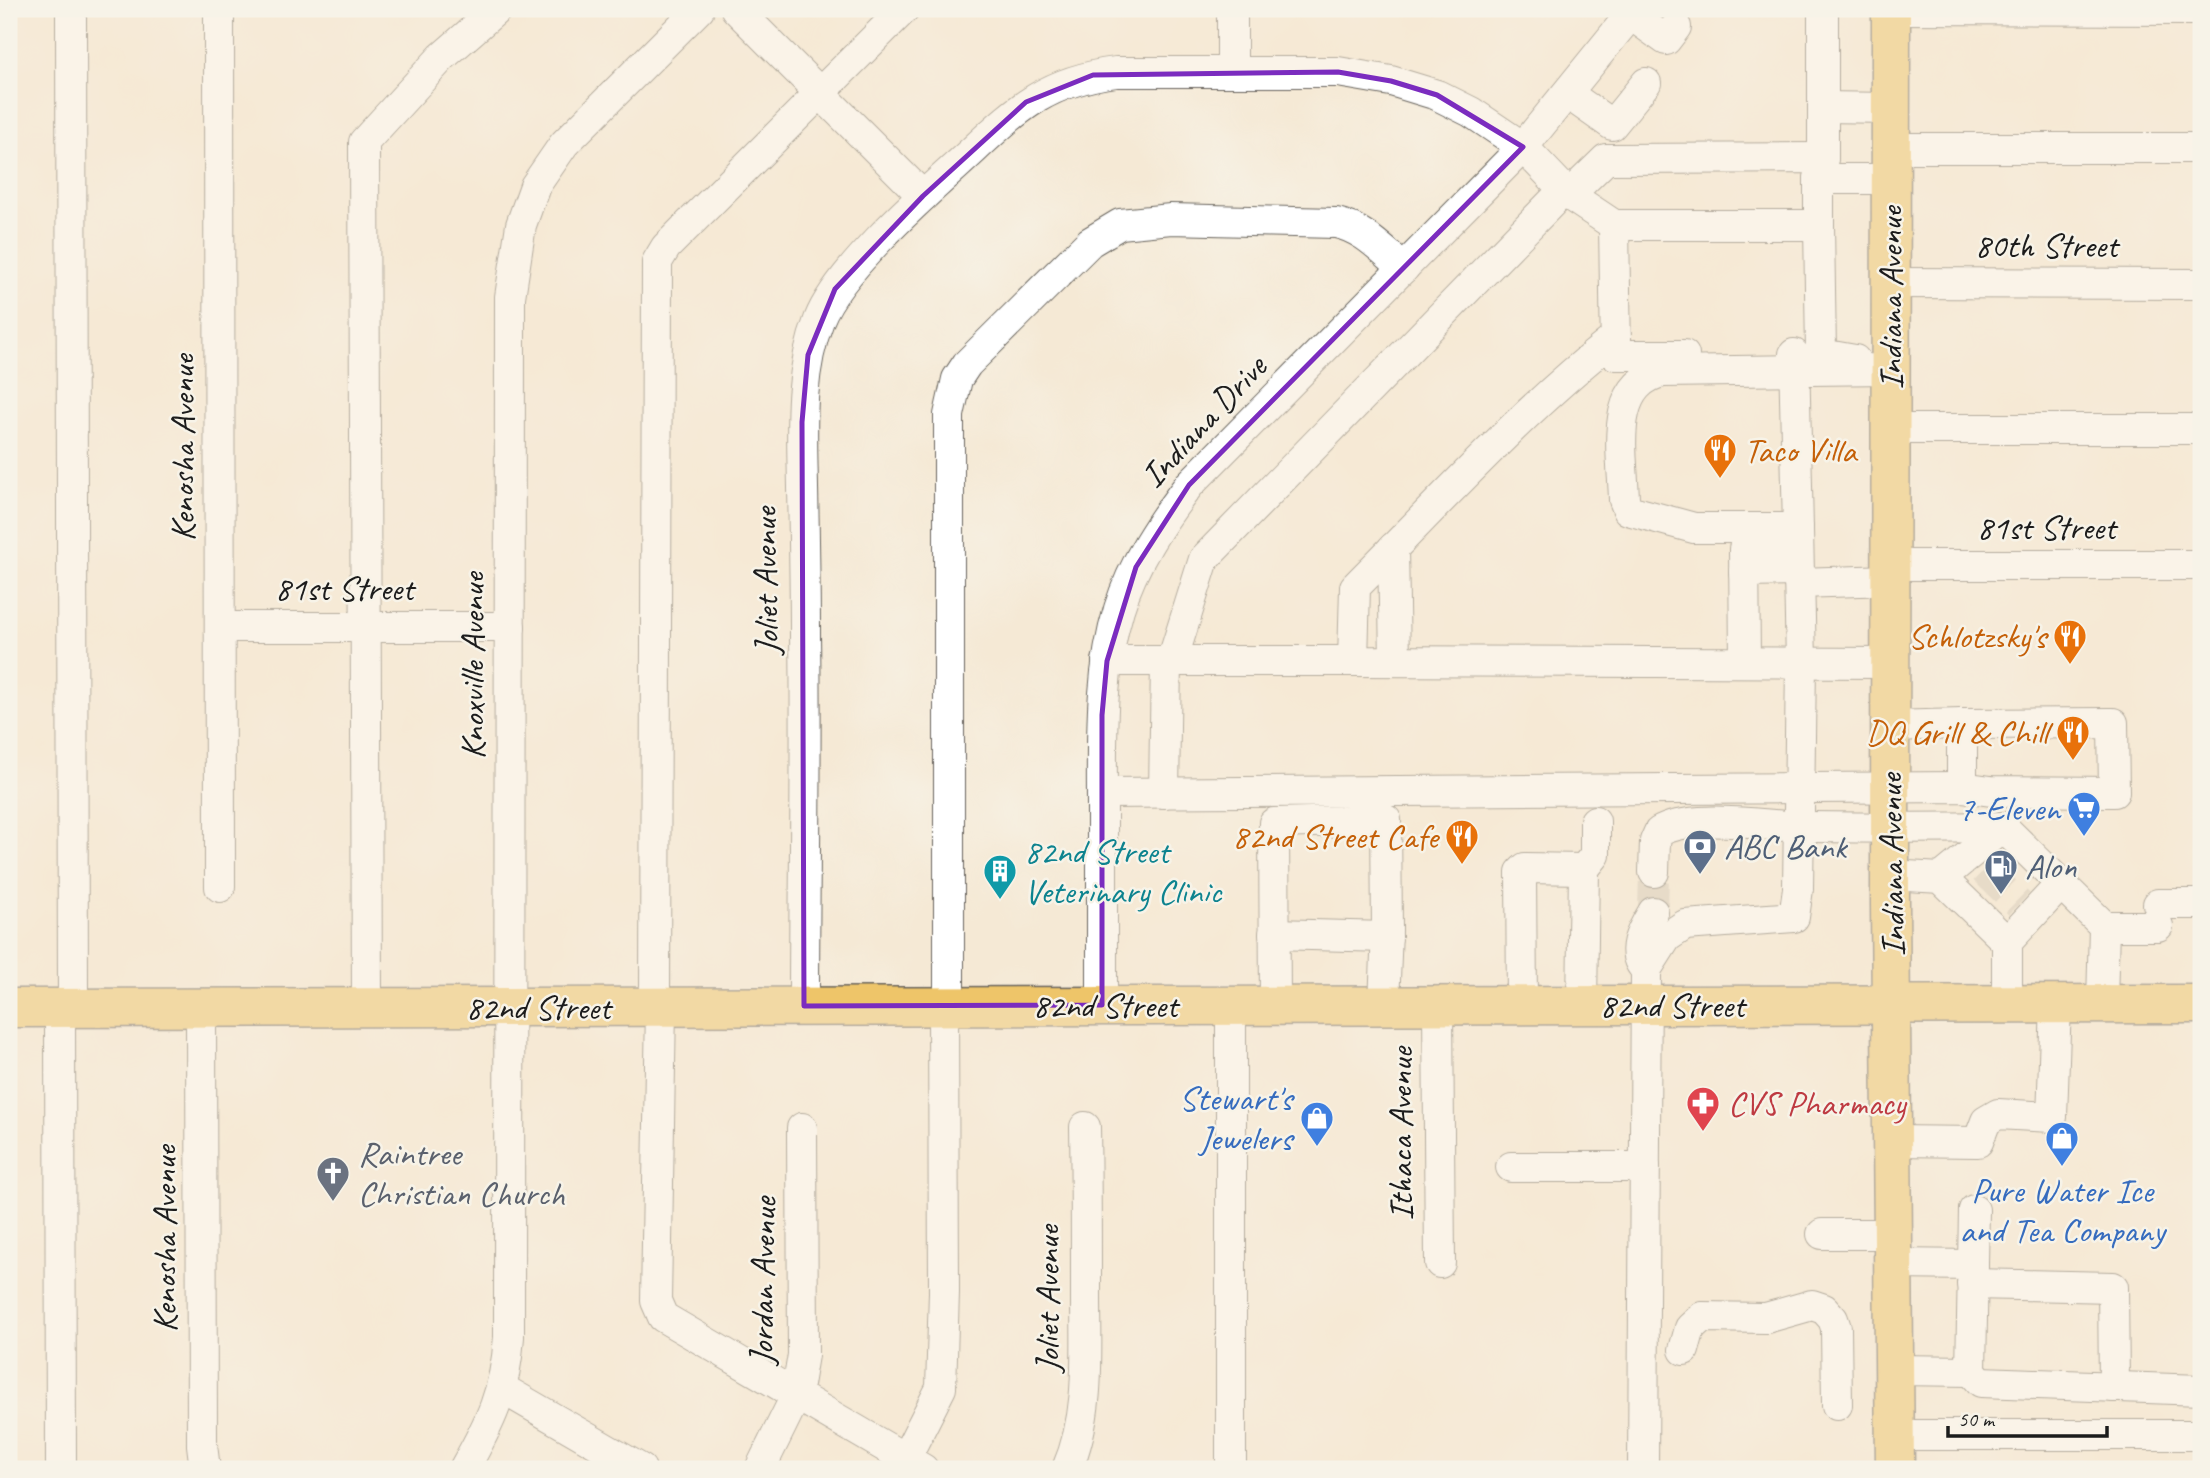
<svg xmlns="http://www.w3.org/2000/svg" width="2210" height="1478" font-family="Caveat,sans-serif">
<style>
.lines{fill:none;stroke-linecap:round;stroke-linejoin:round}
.minor-tunnel{stroke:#d4cab9;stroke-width:30;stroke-dasharray:30 15;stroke-linecap:butt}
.minor-casing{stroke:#68645d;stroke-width:32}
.major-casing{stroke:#68645d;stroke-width:41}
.minor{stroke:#fff;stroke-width:30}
.major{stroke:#eec569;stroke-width:38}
.marked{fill:none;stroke:#7b2cbf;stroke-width:5;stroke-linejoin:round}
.labels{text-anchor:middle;stroke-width:5;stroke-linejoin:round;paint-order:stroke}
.street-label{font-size:35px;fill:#1c1c1c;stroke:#f7f3e8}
.food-label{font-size:35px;fill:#c56008;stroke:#f7f3e8;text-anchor:end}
.shop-label{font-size:35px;fill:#366cbe;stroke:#f7f3e8;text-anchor:end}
.service-label{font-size:35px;fill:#4e5e75;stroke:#f7f3e8;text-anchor:start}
.culture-label{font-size:35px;fill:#0d838f;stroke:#f7f3e8;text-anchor:start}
.health-label{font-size:35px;fill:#be3a42;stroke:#f7f3e8;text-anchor:start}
.worship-label{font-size:35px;fill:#5b616d;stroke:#f7f3e8;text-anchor:start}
</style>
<rect width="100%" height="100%" fill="#f7f3e8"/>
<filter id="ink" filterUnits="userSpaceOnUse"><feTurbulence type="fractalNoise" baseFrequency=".0143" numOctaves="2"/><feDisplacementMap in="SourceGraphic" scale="14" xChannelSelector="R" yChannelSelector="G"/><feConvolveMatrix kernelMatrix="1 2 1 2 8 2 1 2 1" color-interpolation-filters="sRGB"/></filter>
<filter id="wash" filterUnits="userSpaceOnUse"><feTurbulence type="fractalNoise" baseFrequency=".00686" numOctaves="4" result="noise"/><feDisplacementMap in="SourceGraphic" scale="28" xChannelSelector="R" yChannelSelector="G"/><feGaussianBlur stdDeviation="1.57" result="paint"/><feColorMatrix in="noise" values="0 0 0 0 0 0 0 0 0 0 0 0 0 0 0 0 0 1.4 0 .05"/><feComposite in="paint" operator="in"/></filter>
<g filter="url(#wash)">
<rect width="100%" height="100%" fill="#f5e9d5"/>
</g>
<g filter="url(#ink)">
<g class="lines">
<g class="minor-tunnel">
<polyline points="1984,870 2019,904"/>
<polyline points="1653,912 1654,872"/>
</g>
<defs>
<g id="minor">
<polyline points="71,9 73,1007"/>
<polyline points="219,9 220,887"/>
<polyline points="736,9 923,196"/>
<polyline points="1823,9 1823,158"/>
<polyline points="1891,9 2201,10"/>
<polyline points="1631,15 1666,40 1676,27"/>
<polyline points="1232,71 1232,9"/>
<polyline points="1568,94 1612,125 1646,83"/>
<polyline points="1823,107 1890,108"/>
<polyline points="1890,148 2201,148"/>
<polyline points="1819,179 1890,179"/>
<polyline points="1614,225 1616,355 1684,355"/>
<polyline points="1819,225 1821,354 1855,360"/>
<polyline points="1890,283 2201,284"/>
<path d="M1616,337C1522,411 1440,502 1355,587L1353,661L1890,663"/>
<polyline points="1890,429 2201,429"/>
<path d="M1798,528H1694L1628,510L1624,500C1623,455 1607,385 1663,372L1890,369"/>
<polyline points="1393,548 1395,661"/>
<polyline points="1890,565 2201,565"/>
<polyline points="1744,572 1799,571"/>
<polyline points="1799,583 1890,580"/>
<polyline points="221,627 510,627"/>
<polyline points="1107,661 1353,661"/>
<polyline points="1172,661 1204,559 1564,190"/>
<polyline points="1745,662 1744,549 1784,548"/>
<polyline points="1890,726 1962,724 1962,787"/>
<polyline points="1102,793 1962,787 1991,791 2114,792 2113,723 1962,724"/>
<polyline points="1164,793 1166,661"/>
<path d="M1654,872L1655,841L1659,832C1691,812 1771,827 1809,827C1874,828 1938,828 2003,827L2104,926L2102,1004"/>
<polyline points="1890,875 1941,878 2007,942 2007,1004"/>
<polyline points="1941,878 2003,827"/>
<polyline points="2158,904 2201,904"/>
<polyline points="2104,926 2158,926"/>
<polyline points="1274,934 1387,937"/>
<polyline points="2007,942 2060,885"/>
<path d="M1646,970C1628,952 1642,930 1653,912"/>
<path d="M1102,1005C1102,940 1102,875 1102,809C1102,742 1099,674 1119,609C1133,563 1160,523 1189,485L1523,147L1635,9"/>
<polyline points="1275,1005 1274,823 1386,820 1387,930 1384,1005"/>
<polyline points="1438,1005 1440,1263"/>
<polyline points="1522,1005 1521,872 1525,868 1584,869"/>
<polyline points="1582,1005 1584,869 1595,855 1595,821"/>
<polyline points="655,1006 657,262 666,247 904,9"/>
<polyline points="661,1006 656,1301 663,1317 923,1469"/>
<path d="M804,1006C804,883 807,759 805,635C805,586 804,537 803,487C802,431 798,374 819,320C837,273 917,201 956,166C1011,116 1038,82 1116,72H1338L1391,81L1437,95L1471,112L1523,147L1569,195L1614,225H1819V179L1823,158L1606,159L1569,195"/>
<path d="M949,1006V415L957,379L967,364L1090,242L1120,224L1171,219L1336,223C1363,228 1383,251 1404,268"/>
<polyline points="201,1007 202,1445 205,1469"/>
<polyline points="367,1007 364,142 442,57 497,9"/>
<polyline points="60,1008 61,1469"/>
<polyline points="1894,1141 1978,1142 1986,1121 1998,1114 2052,1117 2056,1004"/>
<polyline points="1511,1167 1645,1167"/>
<polyline points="1822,1234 1894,1234"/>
<polyline points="1894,1264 1973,1265"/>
<polyline points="1972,1284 2113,1287 2114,1387"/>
<polyline points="1684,1350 1690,1328 1702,1317 1766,1318 1812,1305 1824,1309 1833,1319 1836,1328 1837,1405"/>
<polyline points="1895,1370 1971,1371 1974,1210"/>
<polyline points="1971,1371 1981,1382 2201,1390"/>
<polyline points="503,1389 641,1469"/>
<polyline points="1895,1435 2201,1435"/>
<polyline points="905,1459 941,1388 944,1292 943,1006"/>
<path d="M464,1469C491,1421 505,1393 509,1337L510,297L521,225L535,186L564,144L699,9"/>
<polyline points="760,1469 796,1396 803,1355 802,1128"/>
<path d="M1067,1469C1091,1414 1086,1353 1086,1294C1086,1238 1086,1183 1085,1127"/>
<polyline points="1231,1469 1231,1005"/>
<polyline points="1643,1469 1646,970 1667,937 1685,925 1794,917 1798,889 1801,662 1794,354"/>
</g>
<g id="major">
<polyline points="1891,9 1890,904 1895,1469"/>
<polyline points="9,1008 2201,1004"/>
</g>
</defs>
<use href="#minor" class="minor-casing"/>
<use href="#major" class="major-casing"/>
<use href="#minor" class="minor"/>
<use href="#major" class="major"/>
</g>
</g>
<path d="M0 0H2210V1478H0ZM1338,72L1391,81L1437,95L1523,147L1189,485L1136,567L1107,661L1102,715V1005L804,1006L802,422L808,355L835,289L923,196L1026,102L1093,75Z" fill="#f5e9d5" fill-opacity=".55" fill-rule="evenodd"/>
<path class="marked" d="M1338,72L1391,81L1437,95L1523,147L1189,485L1136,567L1107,661L1102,715V1005L804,1006L802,422L808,355L835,289L923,196L1026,102L1093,75Z"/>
<defs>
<symbol id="restaurant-pin" viewBox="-11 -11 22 30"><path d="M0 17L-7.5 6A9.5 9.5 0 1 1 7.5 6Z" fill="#e8710a" stroke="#f7f3e8"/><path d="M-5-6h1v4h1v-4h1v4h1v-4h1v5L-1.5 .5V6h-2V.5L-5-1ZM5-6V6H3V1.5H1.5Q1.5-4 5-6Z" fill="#fff"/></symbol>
<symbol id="supermarket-pin" viewBox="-11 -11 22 30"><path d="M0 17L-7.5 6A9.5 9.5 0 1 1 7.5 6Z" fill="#3f7fe0" stroke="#f7f3e8"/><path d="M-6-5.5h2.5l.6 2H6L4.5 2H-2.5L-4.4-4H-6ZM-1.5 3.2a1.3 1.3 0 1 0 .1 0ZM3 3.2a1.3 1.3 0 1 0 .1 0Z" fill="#fff"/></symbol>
<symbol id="bank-pin" viewBox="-11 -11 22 30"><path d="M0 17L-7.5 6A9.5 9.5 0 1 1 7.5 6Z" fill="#5c6f8a" stroke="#f7f3e8"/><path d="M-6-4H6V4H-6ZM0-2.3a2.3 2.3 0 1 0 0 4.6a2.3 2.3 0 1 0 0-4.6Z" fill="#fff"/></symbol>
<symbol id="fuel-pin" viewBox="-11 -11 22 30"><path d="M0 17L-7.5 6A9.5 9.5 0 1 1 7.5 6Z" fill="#5c6f8a" stroke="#f7f3e8"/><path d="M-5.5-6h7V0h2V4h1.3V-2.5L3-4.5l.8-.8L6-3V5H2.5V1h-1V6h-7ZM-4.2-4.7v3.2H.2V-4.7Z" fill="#fff"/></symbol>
<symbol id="building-pin" viewBox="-11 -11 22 30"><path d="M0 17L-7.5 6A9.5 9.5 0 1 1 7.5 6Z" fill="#0f9aa8" stroke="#f7f3e8"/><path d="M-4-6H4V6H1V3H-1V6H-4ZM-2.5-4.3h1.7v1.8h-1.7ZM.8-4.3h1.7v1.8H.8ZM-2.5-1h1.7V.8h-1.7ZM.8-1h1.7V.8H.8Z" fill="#fff"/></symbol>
<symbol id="pharmacy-pin" viewBox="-11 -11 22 30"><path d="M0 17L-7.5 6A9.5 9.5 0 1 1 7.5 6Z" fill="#e0444e" stroke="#f7f3e8"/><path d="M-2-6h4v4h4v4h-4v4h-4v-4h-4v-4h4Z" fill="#fff"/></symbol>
<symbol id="shop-pin" viewBox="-11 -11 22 30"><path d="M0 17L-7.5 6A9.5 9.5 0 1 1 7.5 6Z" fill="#3f7fe0" stroke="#f7f3e8"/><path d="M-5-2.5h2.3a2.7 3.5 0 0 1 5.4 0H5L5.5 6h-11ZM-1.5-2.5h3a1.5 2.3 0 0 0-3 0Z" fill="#fff"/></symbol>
<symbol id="church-pin" viewBox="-11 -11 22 30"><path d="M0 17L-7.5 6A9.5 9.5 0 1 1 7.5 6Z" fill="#6b7280" stroke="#f7f3e8"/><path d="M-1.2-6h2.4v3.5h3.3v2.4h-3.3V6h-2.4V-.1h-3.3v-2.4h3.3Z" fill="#fff"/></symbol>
</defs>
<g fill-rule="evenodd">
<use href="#restaurant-pin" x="1701" y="431" width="38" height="52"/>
<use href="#restaurant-pin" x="2051" y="617" width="38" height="52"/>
<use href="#restaurant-pin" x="2054" y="713" width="38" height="52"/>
<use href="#supermarket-pin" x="2065" y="789" width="38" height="52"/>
<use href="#restaurant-pin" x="1443" y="817" width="38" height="52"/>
<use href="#bank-pin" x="1681" y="827" width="38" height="52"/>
<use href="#fuel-pin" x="1982" y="847" width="38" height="52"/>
<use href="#building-pin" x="981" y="852" width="38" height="52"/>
<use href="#pharmacy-pin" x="1684" y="1084" width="38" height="52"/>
<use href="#shop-pin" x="1298" y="1099" width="38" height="52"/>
<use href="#shop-pin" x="2043" y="1119" width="38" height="52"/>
<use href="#church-pin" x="314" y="1154" width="38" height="52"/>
</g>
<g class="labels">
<g class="street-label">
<text x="2046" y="257">80th Street</text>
<text transform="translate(1890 298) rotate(-90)" y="12">Indiana Avenue</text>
<text transform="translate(1203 421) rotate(-47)" y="12">Indiana Drive</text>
<text transform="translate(182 448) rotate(-90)" y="12">Kenosha Avenue</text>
<text x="2046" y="539">81st Street</text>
<text transform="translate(765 581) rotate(-91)" y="12">Joliet Avenue</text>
<text x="344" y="600">81st Street</text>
<text transform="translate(472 666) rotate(-90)" y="12">Knoxville Avenue</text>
<text transform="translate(1891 865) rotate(-91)" y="12">Indiana Avenue</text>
<text x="1105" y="1017">82nd Street</text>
<text x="1672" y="1017">82nd Street</text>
<text x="538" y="1019">82nd Street</text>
<text transform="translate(1400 1134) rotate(-90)" y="12">Ithaca Avenue</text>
<text transform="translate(164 1239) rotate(-90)" y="12">Kenosha Avenue</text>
<text transform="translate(762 1281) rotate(-89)" y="12">Jordan Avenue</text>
<text transform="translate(1047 1299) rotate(-90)" y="12">Joliet Avenue</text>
</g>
<g class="food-label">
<text x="1744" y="462" text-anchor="start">Taco Villa</text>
<text x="2046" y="648">Schlotzsky's</text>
<text x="2048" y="744">DQ Grill &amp; Chill</text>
<text x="1438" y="848">82nd Street Cafe</text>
</g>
<g class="shop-label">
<text x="2060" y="820">7-Eleven</text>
<text x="1292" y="1110">Stewart's<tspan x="1292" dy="40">Jewelers</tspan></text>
<text x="2062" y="1202" text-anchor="middle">Pure Water Ice<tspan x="2062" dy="40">and Tea Company</tspan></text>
</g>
<g class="service-label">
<text x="1724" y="858">ABC Bank</text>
<text x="2025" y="878">Alon</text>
</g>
<g class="culture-label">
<text x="1024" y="863">82nd Street<tspan x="1024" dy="40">Veterinary Clinic</tspan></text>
</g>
<g class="health-label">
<text x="1728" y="1115">CVS Pharmacy</text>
</g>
<g class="worship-label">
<text x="358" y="1165">Raintree<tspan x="358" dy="40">Christian Church</tspan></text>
</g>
</g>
<rect width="2210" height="1478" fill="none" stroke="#f7f3e8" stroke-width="35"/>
<path d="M1948 1426v10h159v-10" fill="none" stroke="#1c1c1c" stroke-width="3.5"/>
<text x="1958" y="1426" font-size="21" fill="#1c1c1c" stroke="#f7f3e8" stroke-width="5" paint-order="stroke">50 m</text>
</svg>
